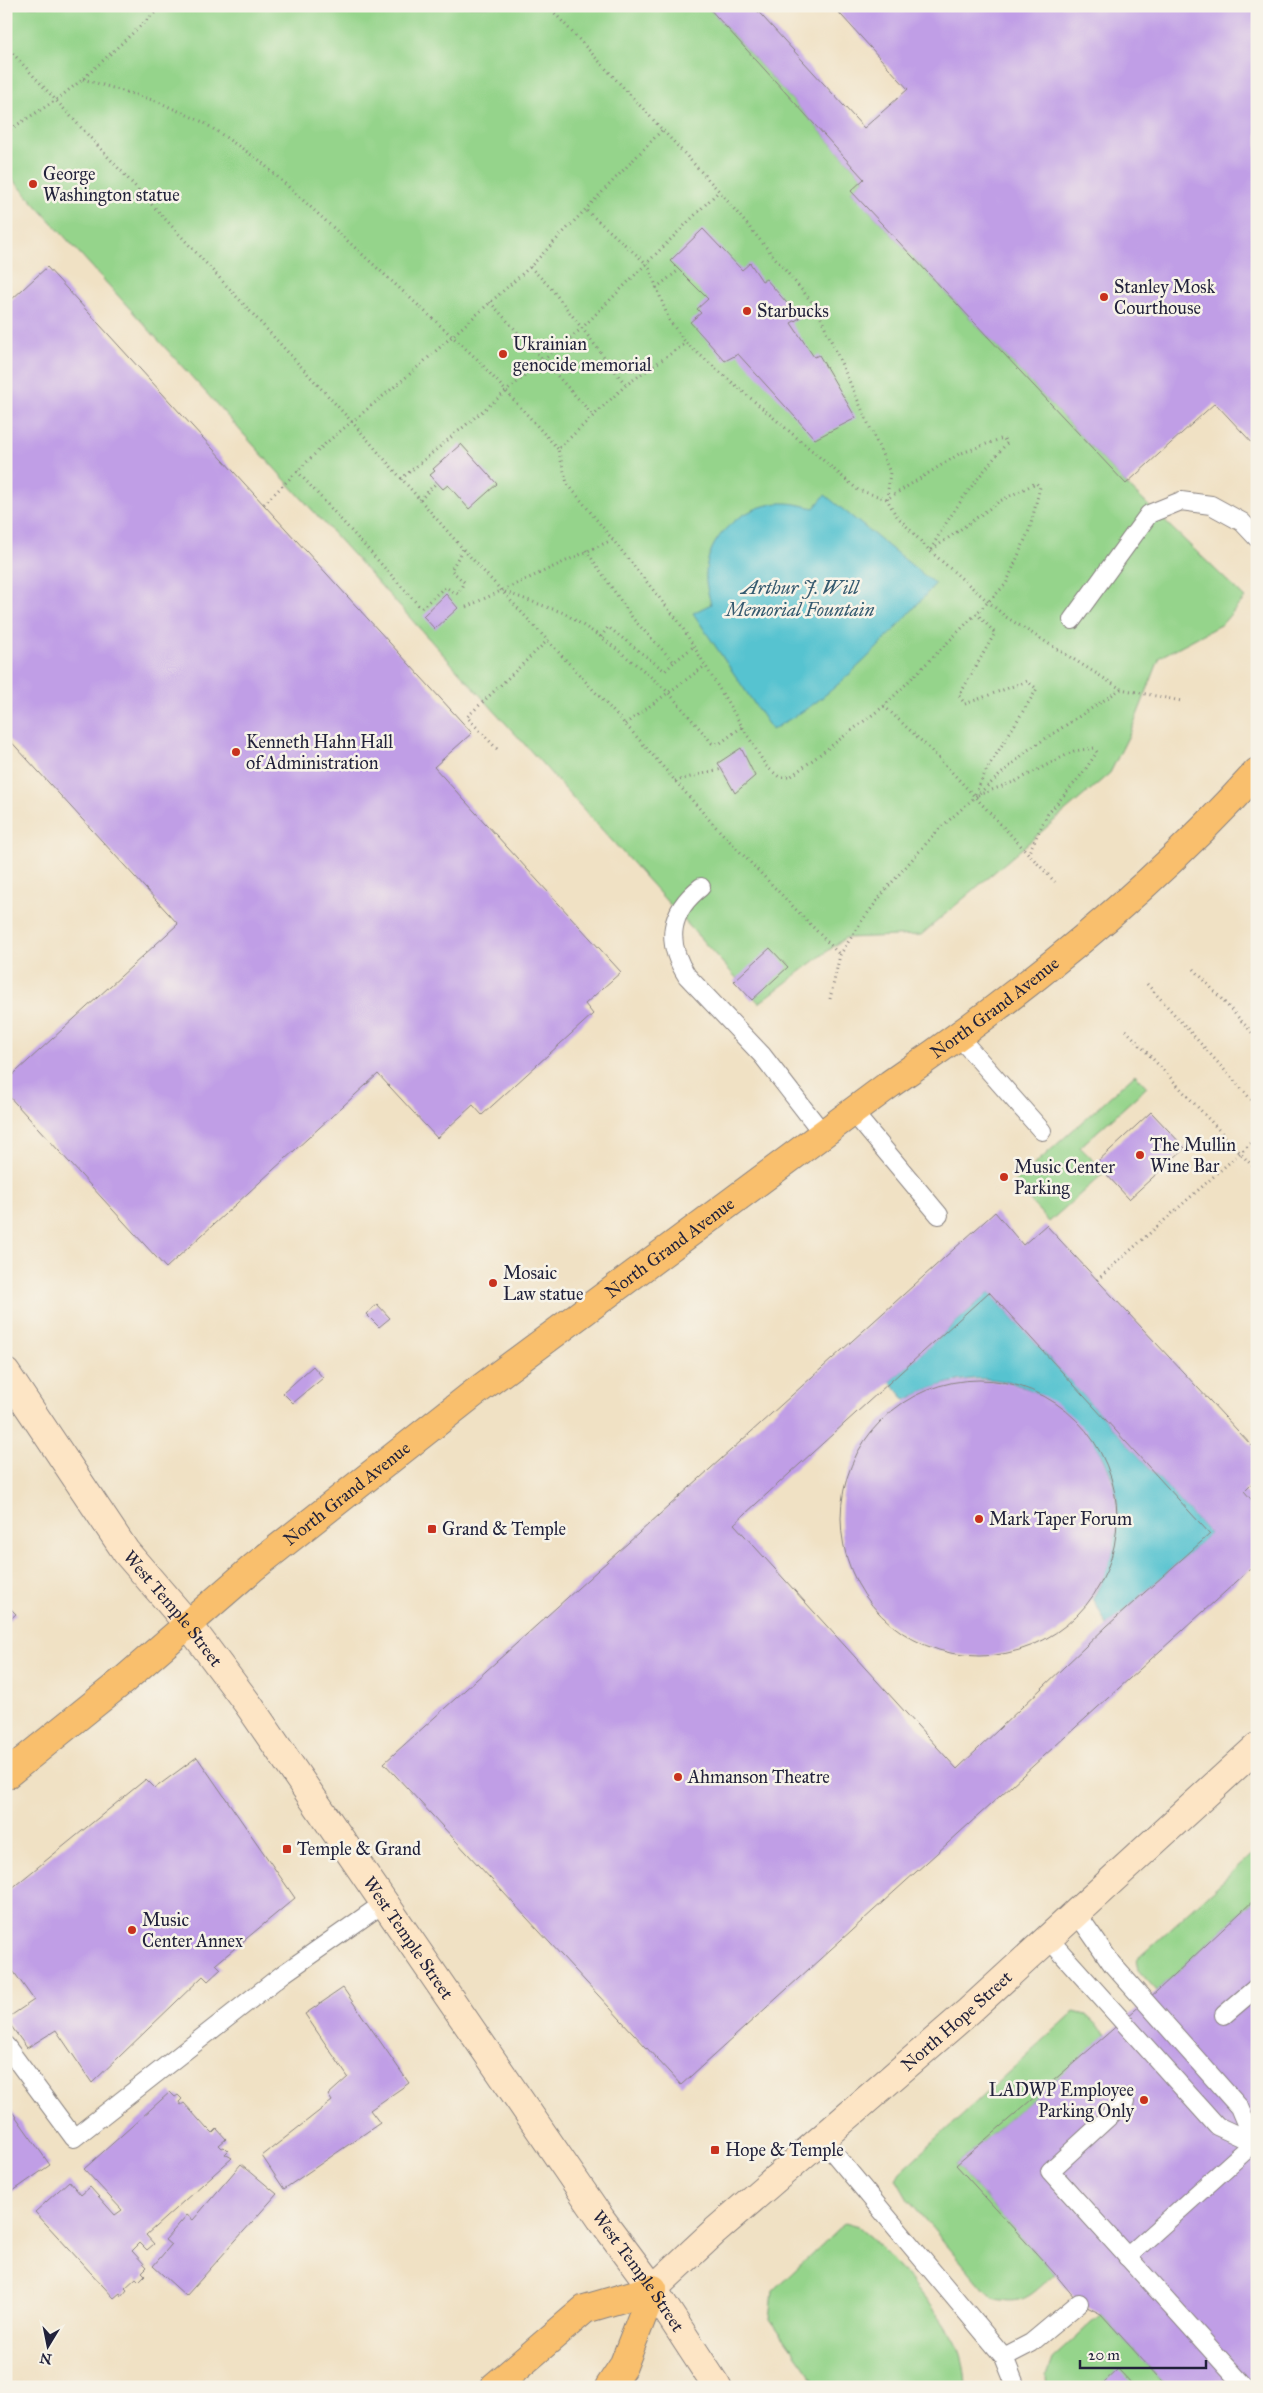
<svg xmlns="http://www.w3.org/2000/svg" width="1263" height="2393" font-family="'IM FELL Great Primer',serif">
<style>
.green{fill:#95d48b;stroke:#5c7b63}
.water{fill:#57c3d0;stroke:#3c7286}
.building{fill:#c09ee6;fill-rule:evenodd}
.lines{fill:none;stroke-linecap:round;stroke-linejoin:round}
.service-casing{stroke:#898280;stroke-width:20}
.secondary-casing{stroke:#898280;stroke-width:30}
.primary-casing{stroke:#898280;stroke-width:30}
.motorway-casing{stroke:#898280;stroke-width:30}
.path{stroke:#898280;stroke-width:3;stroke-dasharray:1 4;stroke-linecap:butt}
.service{stroke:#fff;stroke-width:18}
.secondary{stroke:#fde5c5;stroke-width:28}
.primary{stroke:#f9bf6d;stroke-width:28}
.motorway{stroke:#f9bf6d;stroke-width:28}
.poi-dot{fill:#c8321e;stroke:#f7f3e8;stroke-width:2}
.labels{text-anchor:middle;stroke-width:5;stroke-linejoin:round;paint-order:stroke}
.poi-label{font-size:18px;fill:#22223b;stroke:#f7f3e8;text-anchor:start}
.street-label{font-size:18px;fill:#22223b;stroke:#f7f3e8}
.water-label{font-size:19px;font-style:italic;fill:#355a6f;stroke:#f7f3e8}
</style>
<rect width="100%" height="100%" fill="#f7f3e8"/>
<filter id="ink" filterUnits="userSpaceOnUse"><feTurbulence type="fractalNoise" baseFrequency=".02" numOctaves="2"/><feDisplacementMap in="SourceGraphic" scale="10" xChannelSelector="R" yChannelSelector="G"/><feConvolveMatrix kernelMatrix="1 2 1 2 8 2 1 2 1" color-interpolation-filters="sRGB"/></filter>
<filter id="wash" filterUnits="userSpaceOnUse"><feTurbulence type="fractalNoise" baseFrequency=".0096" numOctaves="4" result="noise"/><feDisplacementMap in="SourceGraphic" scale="20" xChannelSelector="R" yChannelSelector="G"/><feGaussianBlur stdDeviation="1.12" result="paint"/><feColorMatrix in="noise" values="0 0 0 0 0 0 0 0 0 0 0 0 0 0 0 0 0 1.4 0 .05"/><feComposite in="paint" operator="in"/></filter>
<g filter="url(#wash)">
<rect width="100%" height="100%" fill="#f0e1c4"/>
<g class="green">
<polygon points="6,6 707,6 864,179 851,191 1126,484 1245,598 1222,624 1160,657 1131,731 1110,773 921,935 845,938 759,1003 6,172"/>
<polygon points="1135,1074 1147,1087 1080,1147 1105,1172 1049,1222 1014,1183"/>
<polygon points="1257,1850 1257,1897 1157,1991 1138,1970 1136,1960"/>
<path d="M1074,2012L1086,2015L1107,2035L956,2165L1055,2274C1031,2294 1025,2307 992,2298L908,2200L896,2179L900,2172Z"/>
<path d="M845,2223L859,2227L871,2237C902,2271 938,2307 959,2349C964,2361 965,2374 966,2387H819L770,2319L773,2291Z"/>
<polygon points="1101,2314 1167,2387 1047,2387 1046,2376 1052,2359"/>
</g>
<g class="water">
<path d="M825,495L935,584C898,627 860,669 815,703C801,713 786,721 772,730L693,613L711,604C709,597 707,589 706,582C703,541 736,511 772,504C786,501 801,505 814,508Z"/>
<path d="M989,1292L1210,1534L1107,1626L1093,1598C1109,1569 1120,1537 1117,1503C1111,1435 1040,1374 971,1379C949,1381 926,1390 906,1400L890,1382Z"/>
</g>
<g id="blocks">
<g class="building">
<polygon points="707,6 753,6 864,128 908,89 833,6 1257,6 1257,448 1215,403 1126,484 851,191 864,179"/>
<polygon points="703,229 742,270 750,263 762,281 766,279 800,318 791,323 814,357 819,355 856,418 815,439 738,354 725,361 690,322 701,313 697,309 708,299 670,261"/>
<polygon points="47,267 472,733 434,767 621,972 585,1004 593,1014 482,1115 473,1105 437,1138 378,1074 166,1268 6,1093 6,1081 178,924 6,736 6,295 11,300"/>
<polygon points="461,444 497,484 469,509 448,485 443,489 430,475 435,471 433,469"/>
<polygon points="446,594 458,608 435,629 423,616"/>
<polygon points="741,748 755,776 735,793 718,763"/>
<polygon points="770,948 788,967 752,1000 734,981"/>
<polygon points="1151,1112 1185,1148 1129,1199 1096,1163"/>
<path d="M995,1212L1023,1245L1046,1225L1252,1446L1257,1441V1478L1244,1491L1257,1506V1563L681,2085L384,1763ZM989,1292L1210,1534L1107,1626L957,1769L734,1524Z"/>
<polygon points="377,1304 390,1318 379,1327 366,1314"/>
<polygon points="313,1366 323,1378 293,1403 283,1393"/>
<circle cx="979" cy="1518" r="138"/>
<polygon points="6,1604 16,1614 6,1623"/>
<polygon points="197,1757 295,1898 216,1964 221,1969 208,1981 203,1976 92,2083 56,2030 27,2048 6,2019 34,2000 6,1961 6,1893 146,1779 155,1788"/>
<polygon points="1257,1897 1257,2387 1167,2387 1101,2314 1079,2303 1055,2274 956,2165 1157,1991"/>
<polygon points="343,1988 409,2083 370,2110 380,2123 284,2189 262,2156 332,2101 328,2095 348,2077 305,2014"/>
<polygon points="170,2092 175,2097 178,2095 182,2099 179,2102 181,2105 184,2103 207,2129 208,2128 213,2133 217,2129 226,2139 219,2145 222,2148 224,2147 228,2151 225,2154 232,2158 146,2235 154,2244 147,2250 140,2243 132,2251 147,2267 142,2272 145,2275 139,2281 136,2278 125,2288 127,2290 122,2296 120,2293 114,2298 35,2212 69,2181 81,2195 90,2187 115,2215 122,2210 84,2169"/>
<polygon points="6,2103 50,2165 6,2196"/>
<polygon points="241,2164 277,2194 186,2296 153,2266 171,2245 165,2240 187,2215 193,2220"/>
<polygon points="1118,2369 1135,2387 1106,2387 1103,2383"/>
</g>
</g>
</g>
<g filter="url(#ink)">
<use href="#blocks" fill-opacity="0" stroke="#898280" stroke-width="1"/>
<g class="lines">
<defs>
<g id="service">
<polyline points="1072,620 1149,514 1181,501 1211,505 1242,522 1257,538"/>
<path d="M701,887C669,912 665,942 687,976L762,1055L824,1135"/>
<polyline points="959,1037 1042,1131"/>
<polyline points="853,1112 939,1215"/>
<polyline points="1076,1912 1112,1964 1239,2107 1254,2143"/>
<polyline points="1047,1937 1217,2126 1254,2143"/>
<polyline points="1224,2015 1257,1987"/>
<polyline points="6,2046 74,2138 283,1974 384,1903"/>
<polyline points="1125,2102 1050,2171 1245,2387"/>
<polyline points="822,2139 1004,2357 1016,2387"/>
<polyline points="1127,2257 1257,2140"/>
<polyline points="1004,2357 1031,2343 1079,2303"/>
</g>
<g id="secondary">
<path id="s1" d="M6,1373L126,1552L188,1624L248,1704L601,2219L653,2289L717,2387"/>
<path id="s2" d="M653,2289L713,2233L969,2011L1257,1747"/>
</g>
<g id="primary">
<path id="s3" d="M6,1775L125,1679L254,1567L473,1394L890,1084C1022,994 1150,891 1257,772"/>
</g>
<g id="motorway">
<polyline points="494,2387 585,2309 653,2289"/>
<polyline points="609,2387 623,2366 653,2289"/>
</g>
</defs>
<use href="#service" class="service-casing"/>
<use href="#secondary" class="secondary-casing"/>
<use href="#primary" class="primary-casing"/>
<use href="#motorway" class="motorway-casing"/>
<g class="path">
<polyline points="548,6 719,191 816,307 890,472 887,499 895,514 930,551 1006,617 1121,689"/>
<polyline points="6,46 352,422 463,549 635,735 713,824 840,955"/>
<polyline points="83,79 156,101 203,122 259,160 477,359 558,449"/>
<polyline points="6,132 56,100 83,79 162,6"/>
<polyline points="587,211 648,265 669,320 686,343"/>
<polyline points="530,267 550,287 626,385"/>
<polyline points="656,288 679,270"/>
<polyline points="490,302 593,415"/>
<path d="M686,343L858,490L887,499L959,454L1003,438L1007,443C978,477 951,511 930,551L1000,501L1036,483L1040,487L1030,528L1006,584L884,706L790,777H779L766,766L679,622L567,483L558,449L626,385Z"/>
<polyline points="297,471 421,608 445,587 458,594 464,582 451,570 463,549"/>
<polyline points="401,479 581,329 719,191"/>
<polyline points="420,500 437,482"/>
<polyline points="264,504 326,443 411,373 530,267 663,129"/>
<polyline points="586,550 634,620 674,662 693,647"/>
<polyline points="505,592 564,613 601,637 643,670 668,692 712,743 719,744 742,727"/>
<polyline points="466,607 614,539"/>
<polyline points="601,637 608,627 665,671 674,662"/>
<polyline points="884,706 930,749 1055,882"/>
<polyline points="625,724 705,666"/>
<polyline points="497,749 467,717 548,640"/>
<polyline points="675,781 722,769"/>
<polyline points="975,794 987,769 1037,689 1027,681 965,704 959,696 995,633 976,613"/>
<polyline points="978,795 1016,781 1074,751 1094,748 1097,752 1083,773 1047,815 1028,854"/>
<polyline points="1194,969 1257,1038"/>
<polyline points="1147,984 1257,1106"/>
<polyline points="830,999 840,955 861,922 887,888 938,830 1028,750 1121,689 1181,701"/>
<polyline points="1126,1030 1257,1171"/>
<polyline points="1097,1280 1257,1138"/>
</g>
<use href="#service" class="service"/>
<use href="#secondary" class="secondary"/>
<use href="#primary" class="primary"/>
<use href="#motorway" class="motorway"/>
</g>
</g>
<g class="poi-dot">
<circle cx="33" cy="184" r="5"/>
<circle cx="1104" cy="297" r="5"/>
<circle cx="747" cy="311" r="5"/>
<circle cx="503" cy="354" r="5"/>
<circle cx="236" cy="752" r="5"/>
<circle cx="1140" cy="1155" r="5"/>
<circle cx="1004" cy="1177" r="5"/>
<circle cx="493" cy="1283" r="5"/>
<circle cx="979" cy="1519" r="5"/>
<rect x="427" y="1524" width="10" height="10" rx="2.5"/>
<circle cx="678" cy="1777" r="5"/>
<rect x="282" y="1844" width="10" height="10" rx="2.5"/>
<circle cx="132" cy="1930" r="5"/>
<circle cx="1144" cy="2100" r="5"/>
<rect x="710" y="2145" width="10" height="10" rx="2.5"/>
</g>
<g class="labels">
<g class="poi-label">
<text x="43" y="180">George<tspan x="43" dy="21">Washington statue</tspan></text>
<text x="1114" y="293">Stanley Mosk<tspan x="1114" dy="21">Courthouse</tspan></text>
<text x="757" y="317">Starbucks</text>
<text x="513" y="350">Ukrainian<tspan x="513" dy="21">genocide memorial</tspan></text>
<text x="246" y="748">Kenneth Hahn Hall<tspan x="246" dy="21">of Administration</tspan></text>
<text x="1150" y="1151">The Mullin<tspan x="1150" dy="21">Wine Bar</tspan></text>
<text x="1014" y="1173">Music Center<tspan x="1014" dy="21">Parking</tspan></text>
<text x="503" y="1279">Mosaic<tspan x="503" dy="21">Law statue</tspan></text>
<text x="989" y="1525">Mark Taper Forum</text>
<text x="442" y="1535">Grand &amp; Temple</text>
<text x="688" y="1783">Ahmanson Theatre</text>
<text x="297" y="1855">Temple &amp; Grand</text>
<text x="142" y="1926">Music<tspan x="142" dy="21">Center Annex</tspan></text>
<text x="1134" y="2096" text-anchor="end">LADWP Employee<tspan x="1134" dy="21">Parking Only</tspan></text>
<text x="725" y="2156">Hope &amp; Temple</text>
</g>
<g class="street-label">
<text dy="6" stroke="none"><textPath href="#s3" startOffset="1252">North Grand Avenue</textPath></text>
<text dy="6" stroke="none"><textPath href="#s3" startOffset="848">North Grand Avenue</textPath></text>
<text dy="6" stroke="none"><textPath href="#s3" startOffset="442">North Grand Avenue</textPath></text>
<text dy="6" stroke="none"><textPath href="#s1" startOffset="289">West Temple Street</textPath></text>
<text dy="6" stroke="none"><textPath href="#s1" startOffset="694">West Temple Street</textPath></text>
<text dy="6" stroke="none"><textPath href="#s2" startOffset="405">North Hope Street</textPath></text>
<text dy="6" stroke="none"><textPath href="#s1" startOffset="1099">West Temple Street</textPath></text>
</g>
<g class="water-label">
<text x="800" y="594">Arthur J. Will<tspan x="800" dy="22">Memorial Fountain</tspan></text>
</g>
</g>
<rect width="1263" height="2393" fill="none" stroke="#f7f3e8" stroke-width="25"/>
<g transform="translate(48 2346) rotate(190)" stroke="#f7f3e8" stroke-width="4" paint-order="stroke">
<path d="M0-4L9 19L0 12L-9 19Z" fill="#22223b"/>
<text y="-8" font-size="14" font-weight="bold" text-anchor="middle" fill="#22223b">N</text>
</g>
<path d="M1080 2360v8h126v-8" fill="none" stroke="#22223b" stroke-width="2.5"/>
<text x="1088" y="2360" font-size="15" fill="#22223b" stroke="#f7f3e8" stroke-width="4" paint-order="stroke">20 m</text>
</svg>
